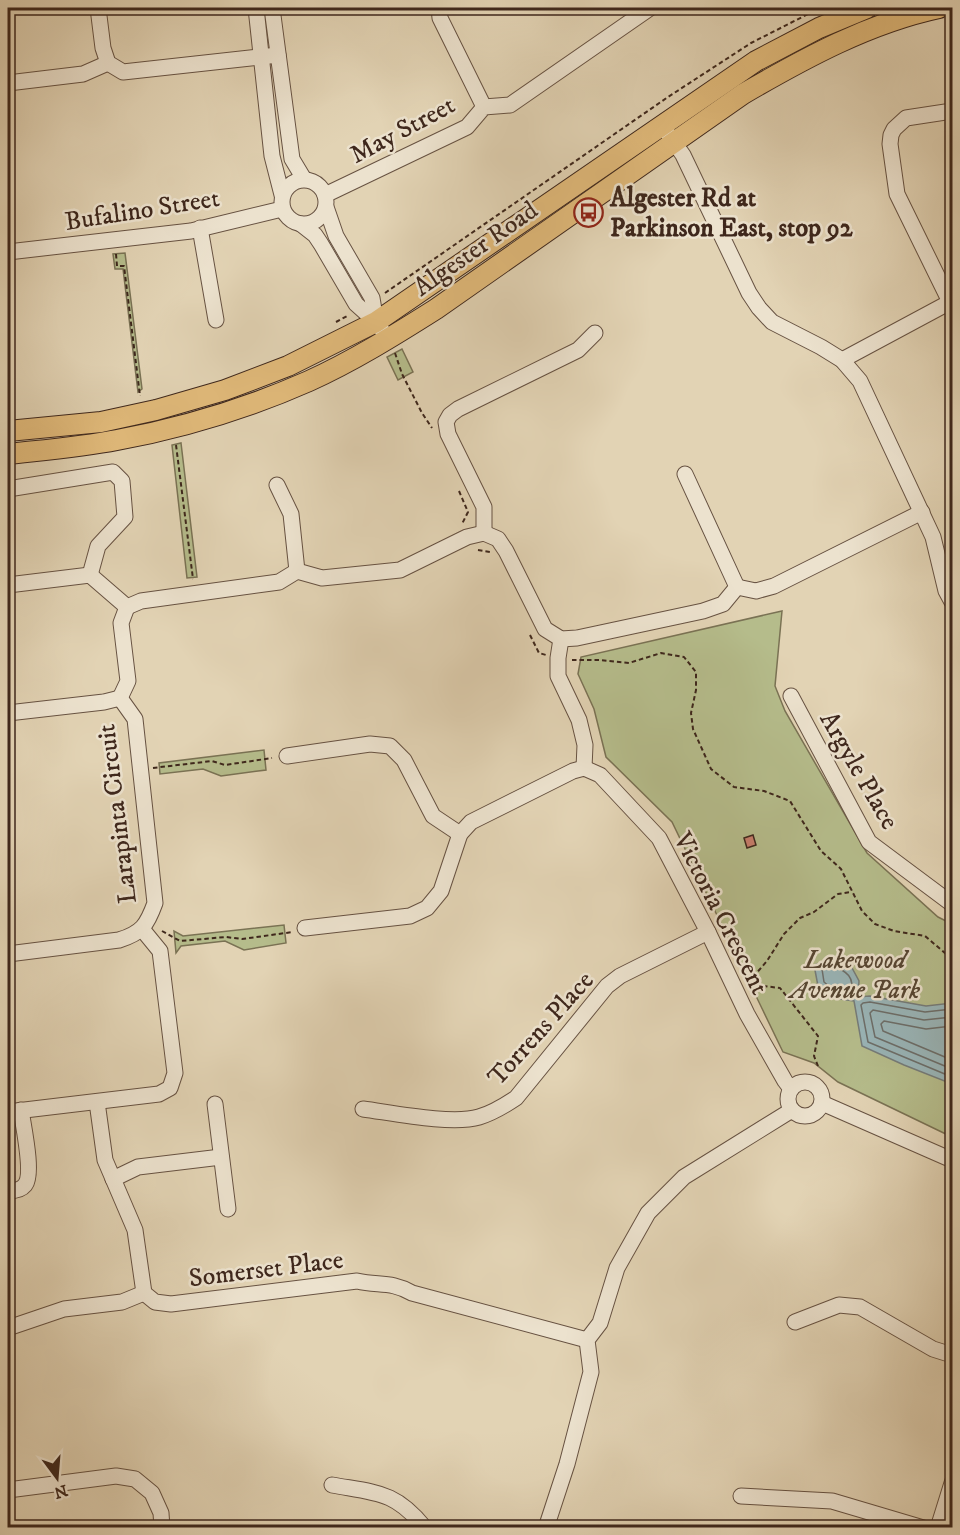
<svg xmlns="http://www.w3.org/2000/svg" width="960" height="1535" font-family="'IM FELL DW Pica',serif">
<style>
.green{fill:#b5bc8b;stroke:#7a7254;stroke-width:1.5}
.water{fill:#99b5b8;stroke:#757c7a;stroke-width:1.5}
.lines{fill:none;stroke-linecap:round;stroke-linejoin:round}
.shore{stroke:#6c6e6a;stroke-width:1.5}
.building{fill:#c97e6d;stroke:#3e271c;stroke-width:1.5}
.minor-casing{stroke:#675242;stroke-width:17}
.major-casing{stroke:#3e271c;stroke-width:22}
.path{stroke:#3e271c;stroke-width:2;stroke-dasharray:4.5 3;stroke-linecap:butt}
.minor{stroke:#ece2ce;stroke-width:15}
.major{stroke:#e1ba7a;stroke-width:20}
.labels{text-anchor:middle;stroke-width:5;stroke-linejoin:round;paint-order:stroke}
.street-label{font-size:26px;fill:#3e271c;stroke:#ece2ce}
.poi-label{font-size:26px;font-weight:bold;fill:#3e271c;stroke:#ece2ce;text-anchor:start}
.park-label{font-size:26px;font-style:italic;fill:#564532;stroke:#ece2ce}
</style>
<rect width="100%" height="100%" fill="#e2d3b4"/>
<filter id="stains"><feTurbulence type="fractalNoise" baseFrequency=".00333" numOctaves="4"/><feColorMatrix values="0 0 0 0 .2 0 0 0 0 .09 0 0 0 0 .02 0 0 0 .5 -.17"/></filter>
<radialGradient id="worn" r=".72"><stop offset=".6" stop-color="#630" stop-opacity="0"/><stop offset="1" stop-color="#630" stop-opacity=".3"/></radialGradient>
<g class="green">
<polygon points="125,253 142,389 138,392 123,269 115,269 113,254"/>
<polygon points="402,349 413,372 398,380 387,357"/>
<polygon points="181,443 197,577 187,578 172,445"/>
<polygon points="782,611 775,686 785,711 867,853 938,917 952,924 952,1137 838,1082 814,1063 783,1052 672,822 606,757 594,709 578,674 581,657"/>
<polygon points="264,750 266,770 221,776 203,769 160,774 159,763"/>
<polygon points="284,925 286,943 244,950 225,941 181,946 176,953 174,931 183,936"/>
</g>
<polygon class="water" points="832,959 851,966 859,981 858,997 870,996 926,1006 952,1003 952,1084 904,1065 862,1046 854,1001 834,998 818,986 814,965"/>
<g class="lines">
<g class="shore">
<path d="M832,966C847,971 855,977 851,994L837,993L824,982L822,969Z"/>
<polyline points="952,1009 925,1012 870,1002 863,1003 861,1005 868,1042 952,1077"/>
<polyline points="952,1017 924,1020 873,1010 870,1013 875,1037 952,1069"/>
<polyline points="952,1026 926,1029 884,1021 881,1024 883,1031 952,1060"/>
</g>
</g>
<polygon class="building" points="753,835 756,845 747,848 744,838"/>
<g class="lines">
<defs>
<g id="minor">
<polyline points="98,8 103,48 108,63 123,72 278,55"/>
<polyline points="256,8 272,156 282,195"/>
<polyline points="272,8 292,159 304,179"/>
<polyline points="439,8 440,18 484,107"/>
<polyline points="8,83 83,74 108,63"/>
<polyline points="662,125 683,155 749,293 759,308 772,322 821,347 842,360 860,381 933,537 946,591 952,602"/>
<circle cx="304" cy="202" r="22"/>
<polyline points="325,195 467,127 484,107 510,105 650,8"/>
<polyline points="326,207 336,236 372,298 376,322"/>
<polyline points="301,224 315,235 321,244 356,304 376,322 382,330"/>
<polyline points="200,228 216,320"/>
<polyline points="8,252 191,231 282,209"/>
<polyline points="950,302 897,194 890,144 891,135 894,129 906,118 952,111"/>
<polyline points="842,360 952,301"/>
<polyline points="685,474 737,587"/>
<polyline points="277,485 291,514 297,571"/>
<polyline points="8,489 113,472 122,481 125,517 98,546 90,575"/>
<polyline points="484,533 484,507 448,434 446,422 450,415 458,409 578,350 595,333"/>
<polyline points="8,585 90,575 127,607"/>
<polyline points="127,607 141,601 279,582 297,571 322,578 400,570 467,537 484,533 498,539 506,551 545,629 561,639 577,638 703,611 723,604 737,587 756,591 774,586 922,512"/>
<polyline points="561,639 558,658 558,676 579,720 585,745 584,768"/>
<polyline points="791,696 869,842 952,904"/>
<polyline points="120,698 128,681 121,623 127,607"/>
<polyline points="8,713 104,702 120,698"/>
<polyline points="287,756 370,744 390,746 404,760 433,816 460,834"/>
<polyline points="305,928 410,916 427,908 441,891 460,834 471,822 573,771 584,768 600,775 659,838 708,932 747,1014 785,1081 791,1089"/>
<path d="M8,954L119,940C142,933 147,925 155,903L135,719L120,698"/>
<circle cx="805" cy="1099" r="17"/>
<path d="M97,1102L105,1160L135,1230L144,1293L155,1302L171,1304L357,1281C379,1286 391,1281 412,1293L587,1340"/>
<polyline points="822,1103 952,1160"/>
<polyline points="215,1104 228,1209"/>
<path d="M363,1109C393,1113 452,1125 479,1117C493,1113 504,1106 516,1098L607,986L620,976L708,932"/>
<polyline points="8,1112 159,1094 170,1088 175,1073 160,951 142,929"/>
<polyline points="113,1179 138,1167 221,1157"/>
<path d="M8,1191C14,1191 21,1190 25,1185C34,1174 23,1125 21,1110"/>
<polyline points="795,1322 839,1305 860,1307 933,1349 952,1355"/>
<polyline points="8,1328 64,1309 122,1302 144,1293"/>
<path d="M332,1485C377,1493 395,1491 425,1528"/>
<polyline points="8,1490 116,1476 135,1479 152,1493 161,1513 162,1528"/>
<polyline points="741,1496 832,1501 923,1528"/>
<polyline points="546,1528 567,1464 591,1372 587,1340 600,1323 617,1268 648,1213 684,1177 792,1110"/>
<polyline points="938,1528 952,1483"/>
</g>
<g id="major">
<polyline points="8,431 101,422 156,410 225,390 288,366 376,322 756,61 819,28 867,8"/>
<path d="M8,454C44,450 81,447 117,440C182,428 248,408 309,381C353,361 395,335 436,309L743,94C805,58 869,23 939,8"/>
</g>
</defs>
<use href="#minor" class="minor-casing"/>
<use href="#major" class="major-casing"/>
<g class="path">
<polyline points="805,8 806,14"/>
<polyline points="116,254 117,266 124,266 140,396"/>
<polyline points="385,293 668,97 751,43 820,8"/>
<polyline points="336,322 347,316"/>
<polyline points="395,353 402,374 422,413 432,428"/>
<polyline points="176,445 193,579"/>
<polyline points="459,491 468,512 462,524"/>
<polyline points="478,550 490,552"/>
<polyline points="530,635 539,653 546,655"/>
<polyline points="572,660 599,660 629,663 661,653 684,657 696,672 696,690 691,713 693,729 711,769 734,787 764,791 790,801 821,851 841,869 862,911 875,924 894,931 925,936 952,959"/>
<polyline points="153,768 212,761 225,765 272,758"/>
<polyline points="162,931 180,941 226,937 242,939 293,932"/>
<polyline points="818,1066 814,1056 818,1036 780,988 747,984 767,961 784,934 800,918 814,912 838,894 851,892"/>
</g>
<use href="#minor" class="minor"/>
<use href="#major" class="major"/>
</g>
<defs>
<symbol id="bus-ring" viewBox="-11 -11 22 22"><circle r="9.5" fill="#ece2ce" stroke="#8f2418" stroke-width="1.5"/><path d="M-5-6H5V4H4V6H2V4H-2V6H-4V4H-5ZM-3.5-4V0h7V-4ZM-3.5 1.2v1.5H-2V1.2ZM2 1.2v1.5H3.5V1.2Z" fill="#8f2418"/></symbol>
</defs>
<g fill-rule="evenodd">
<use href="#bus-ring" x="572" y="196" width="33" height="33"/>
</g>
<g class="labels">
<g class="street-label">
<text transform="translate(402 129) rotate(-28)" y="9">May Street</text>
<text transform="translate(142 209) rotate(-9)" y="9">Bufalino Street</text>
<text transform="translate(475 248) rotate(-35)" y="9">Algester Road</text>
<text transform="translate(860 770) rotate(60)" y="9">Argyle Place</text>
<text transform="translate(116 814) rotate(-97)" y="9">Larapinta Circuit</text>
<text transform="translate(722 913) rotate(63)" y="9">Victoria Crescent</text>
<text transform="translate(540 1028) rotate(-48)" y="9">Torrens Place</text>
<text transform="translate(266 1268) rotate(-7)" y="9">Somerset Place</text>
</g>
<g class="poi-label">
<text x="610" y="206">Algester Rd at<tspan x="610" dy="30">Parkinson East, stop 92</tspan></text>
</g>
<g class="park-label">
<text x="855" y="968">Lakewood<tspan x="855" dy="30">Avenue Park</tspan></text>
</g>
</g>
<rect width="960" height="1535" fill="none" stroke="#e2d3b4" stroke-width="30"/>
<rect x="9" y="9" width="942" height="1517" fill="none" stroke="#3e271c" stroke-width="3"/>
<rect x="15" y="15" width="930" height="1505" fill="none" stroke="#3e271c" stroke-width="1.5"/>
<g transform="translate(57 1478) rotate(164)" stroke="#ece2ce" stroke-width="4.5" paint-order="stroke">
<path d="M0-4.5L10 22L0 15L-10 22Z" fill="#3e271c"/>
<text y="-9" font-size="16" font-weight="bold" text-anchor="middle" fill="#3e271c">N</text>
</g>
<rect width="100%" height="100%" filter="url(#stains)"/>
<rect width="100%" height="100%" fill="url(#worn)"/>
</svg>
